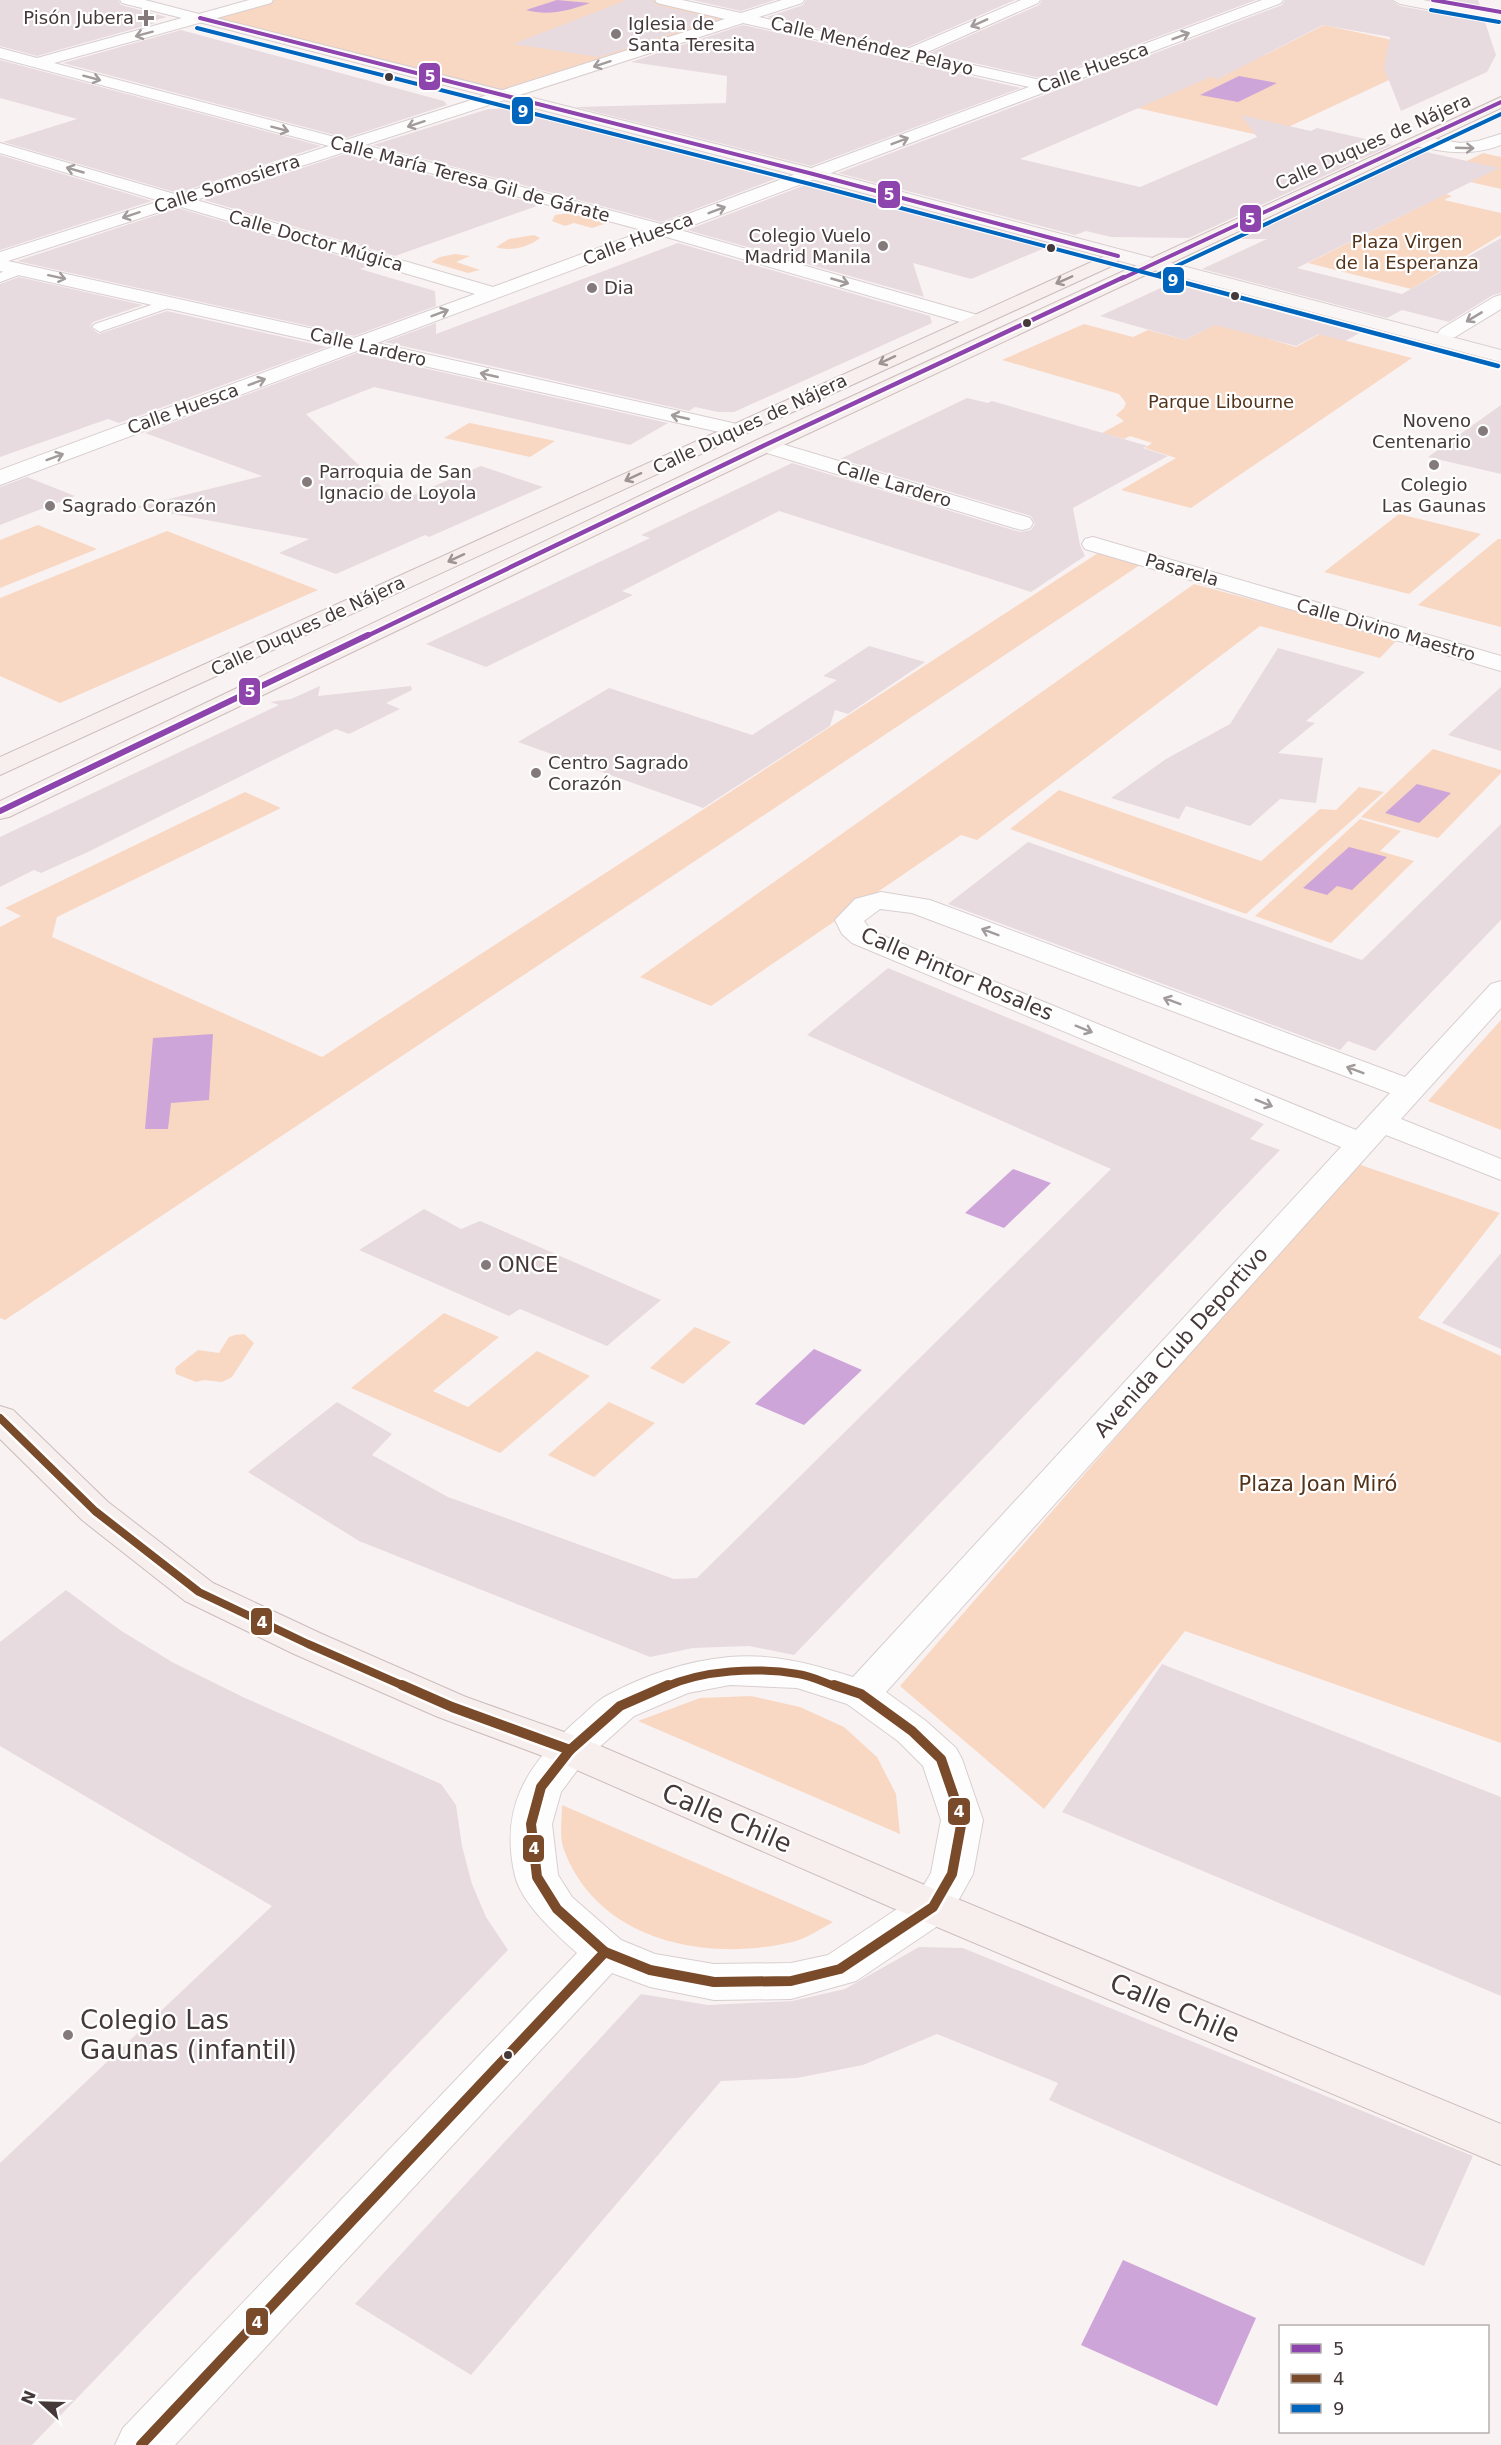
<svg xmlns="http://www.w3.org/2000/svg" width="1501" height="2445" font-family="'DejaVu Sans',sans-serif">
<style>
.green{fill:#f8d8c3}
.water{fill:#cea5d9}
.building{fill:#e8dbe0}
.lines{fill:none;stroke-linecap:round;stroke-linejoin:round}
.lane-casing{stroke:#d8cecf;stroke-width:2}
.street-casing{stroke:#d8cecf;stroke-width:2}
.secondary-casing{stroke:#d8cecf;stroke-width:2}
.primary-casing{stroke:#cbbdba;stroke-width:2}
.lane{fill:#fefdfd;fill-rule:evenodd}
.street{fill:#fefdfd;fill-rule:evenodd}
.secondary{fill:#fbf6f6;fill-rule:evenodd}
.primary{fill:#f7efee;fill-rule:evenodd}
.bus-1-far2-casing{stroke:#fff;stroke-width:6}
.bus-1-far1-casing{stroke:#fff;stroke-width:8}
.bus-1-casing{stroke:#fff;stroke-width:10}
.bus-2-far1-casing{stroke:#fff;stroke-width:13}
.bus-2-casing{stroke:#fff;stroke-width:15}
.bus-3-far1-casing{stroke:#fff;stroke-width:6}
.bus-3-casing{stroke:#fff;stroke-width:8}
.bus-1-far2{stroke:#8e44ad;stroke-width:4}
.bus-1-far1{stroke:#8e44ad;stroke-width:4.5}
.bus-1{stroke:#8e44ad;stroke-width:6}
.bus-2-far1{stroke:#7a4b2a;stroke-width:8}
.bus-2{stroke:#7a4b2a;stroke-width:10}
.bus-3-far1{stroke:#0065bd;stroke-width:4}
.bus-3{stroke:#0065bd;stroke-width:4.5}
.oneway{stroke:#a29b9c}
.oneway2{stroke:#9e9494}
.poi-dot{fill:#847a7b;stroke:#fff;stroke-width:2}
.bus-dot{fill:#45393a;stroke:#fff;stroke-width:2}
.labels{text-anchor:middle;stroke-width:4.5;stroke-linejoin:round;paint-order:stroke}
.far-poi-label{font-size:18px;fill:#45393a;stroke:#fff;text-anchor:start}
.far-street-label{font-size:18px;fill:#45393a;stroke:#fff}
.far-park-label{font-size:18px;fill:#533319;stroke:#fff}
.street-label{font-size:21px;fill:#45393a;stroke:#fff}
.poi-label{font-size:21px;fill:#45393a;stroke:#fff;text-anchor:start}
.park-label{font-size:21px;fill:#533319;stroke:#fff}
.near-street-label{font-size:26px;fill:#45393a;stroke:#fff}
.near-poi-label{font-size:26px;fill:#45393a;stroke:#fff;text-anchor:start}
.line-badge{stroke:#fff;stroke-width:2}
.badge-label{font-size:16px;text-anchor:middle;font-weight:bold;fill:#fff}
</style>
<rect width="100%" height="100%" fill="#f9f2f3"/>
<g class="green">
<polygon points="266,0 662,0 744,17 504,95 200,18"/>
<polygon points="1324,25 1388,39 1393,44 1404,73 1267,137 1137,108 1254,53 1265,55"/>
<polygon points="1483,153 1501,157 1501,189 1470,182 1446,194 1452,196 1444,200 1501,213 1501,235 1411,289 1308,263 1436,199 1404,192"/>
<polygon points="569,213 607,223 592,228 574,223 565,226 552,221 555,215"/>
<path d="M534,235L540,238C529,247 509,252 496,247L509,239Z"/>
<polygon points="455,254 470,256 456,262 480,270 468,273 431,262 440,257"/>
<polygon points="1203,304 1269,339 1296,347 1320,334 1412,358 1191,508 1121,490 1176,458 1145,448 1152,443 1130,436 1124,439 1102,433 1124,421 1116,415 1124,408 1126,403 1119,394 1002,360 1084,324 1133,337 1148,330 1185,340 1203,331 1167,321"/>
<polygon points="469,423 470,423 555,441 530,457 444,438"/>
<polygon points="1399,514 1481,534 1409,594 1324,572"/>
<polygon points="38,525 97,549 0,588 0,540"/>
<polygon points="167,531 318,590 60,703 0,676 0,598"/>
<polygon points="1498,539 1501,539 1501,627 1418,605"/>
<polygon points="1098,553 1140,565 5,1320 0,1318 0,927 21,916 5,908 245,792 281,808 57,917 52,937 322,1057"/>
<polygon points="1194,584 1398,639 1380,658 1260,626 977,840 961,835 711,1006 640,977"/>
<polygon points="1433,749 1501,770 1501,773 1438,838 1361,817"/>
<polygon points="1359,787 1384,792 1246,914 1010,829 1059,790 1261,861 1320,809 1336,810"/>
<polygon points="1360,819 1401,831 1380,851 1414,861 1331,943 1255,916"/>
<polygon points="1501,1020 1501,1130 1428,1101"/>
<polygon points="1355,1163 1500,1213 1418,1318 1501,1356 1501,1743 1185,1631 1044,1809 900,1686"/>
<polygon points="444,1313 499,1337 433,1391 468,1407 537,1351 590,1376 500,1453 351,1388"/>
<polygon points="695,1327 731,1342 683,1384 650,1368"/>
<polygon points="235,1335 244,1334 254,1343 232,1377 222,1382 204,1380 196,1382 176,1374 175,1368 198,1350 219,1353 229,1337"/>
<polygon points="609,1402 655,1423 594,1477 548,1455"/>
<polygon points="751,1696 800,1707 844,1727 877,1757 896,1794 900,1834 638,1721 700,1698"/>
<path d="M562,1805L833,1922C822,1928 809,1937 796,1941C710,1963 599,1943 564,1850C559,1838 562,1818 562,1805Z"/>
</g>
<g class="water">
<path d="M557,0L590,3C568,11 548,16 526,10Z"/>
<polygon points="1239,76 1277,83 1238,102 1200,95"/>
<polygon points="1417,784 1451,793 1419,823 1385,813"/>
<polygon points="1349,847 1387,857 1352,890 1337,886 1327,895 1303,888"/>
<polygon points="213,1034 209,1100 171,1103 168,1129 145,1129 153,1038"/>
<polygon points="1013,1169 1051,1183 1004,1228 965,1213"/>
<polygon points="814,1349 862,1370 804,1425 755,1404"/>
<polygon points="1123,2260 1256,2318 1217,2406 1081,2345"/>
</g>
<g class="building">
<polygon points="0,0 118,0 121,5 167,17 149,22 155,23 37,56 0,46"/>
<polygon points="627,0 653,0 656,5 717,19 599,57 513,44"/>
<polygon points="692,0 775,0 741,11"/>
<polygon points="806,0 1015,0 905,48 767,17 803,5"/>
<polygon points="1042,0 1256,0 1045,79 930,53 1039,5"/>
<polygon points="1285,0 1391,0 1400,6 1485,22 1496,55 1487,72 1401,111 1384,68 1390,37 1323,25 1216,80 1213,76 1020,159 1140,187 1257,137 1241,115 1311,131 1317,128 1392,145 1189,238 1111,237 1086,231 1075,235 838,173 1282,5"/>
<polygon points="1435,0 1478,0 1481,9"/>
<polygon points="743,25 1021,88 811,166 576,107 726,103 727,76 631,62"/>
<polygon points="181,30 444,101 447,105 346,138 63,63"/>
<polygon points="0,60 321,146 178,193 3,142 77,119 0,98"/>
<polygon points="525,108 786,175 661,222 373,145 488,109"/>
<polygon points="1417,150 1499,168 1297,268 1402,294 1501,238 1501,293 1493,295 1449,322 1402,310 1387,318 1202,269 1267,239 1228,239"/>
<polygon points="348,153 540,205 395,256 204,200"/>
<polygon points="0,155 152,201 0,250"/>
<polygon points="813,182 1052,245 971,279 913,263 924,297 687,230"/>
<polygon points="178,208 370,265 360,269 435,291 436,306 354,336 17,261"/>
<polygon points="678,243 930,316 932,323 734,412 718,412 695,407 689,411 385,342 436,323 436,334"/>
<polygon points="19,277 143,305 93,322 90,327 99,334 167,311 327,347 119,423 108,419 0,457 0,284"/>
<polygon points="1180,279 1367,329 1345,341 1319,334 1296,346 1215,325 1185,340 1100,316"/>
<polygon points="357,353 668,423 630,445 374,387 306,414 397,502 481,466 543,487 429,537 425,535 336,574 279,553 309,539 136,507 262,476 145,433"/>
<polygon points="967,398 988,403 992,401 1148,446 1143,448 1168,456 1073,508 1080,545 1085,556 1031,592 779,511 622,591 633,595 486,667 426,644 650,538 641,535 792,463 1013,530 1021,532 1031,530 1035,524 1031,516 840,459"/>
<polygon points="1501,405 1501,474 1428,457"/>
<polygon points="27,477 75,496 0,525 0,487"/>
<polygon points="869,646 925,662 848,714 835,710 830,726 703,808 518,742 609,688 752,735 837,680 823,676"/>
<polygon points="1278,648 1365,672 1306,721 1315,723 1278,753 1323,758 1316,803 1280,799 1250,826 1186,806 1179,819 1111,798 1166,759 1230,724"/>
<polygon points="320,686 318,696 411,686 412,690 386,703 400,709 349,734 336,729 88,852 41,873 34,870 0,887 0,837 279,705 270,702 291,699"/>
<polygon points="1501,687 1501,751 1448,735"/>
<polygon points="1501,824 1501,920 1375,1051 1348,1041 1340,1050 948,904 1028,842 1362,960"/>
<polygon points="888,968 1264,1124 1250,1139 1280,1150 794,1655 749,1646 693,1648 650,1657 359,1541 248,1472 337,1402 392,1434 372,1455 448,1497 674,1579 697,1578 1111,1169 807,1035"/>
<polygon points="424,1209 461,1229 480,1221 661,1300 607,1346 520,1309 509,1316 359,1250"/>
<polygon points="1501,1253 1501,1349 1442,1323"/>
<polygon points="66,1590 120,1630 172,1662 245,1698 441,1784 456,1805 462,1846 472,1884 486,1917 508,1950 32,2445 0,2445 0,2163 272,1906 0,1746 0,1642"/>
<polygon points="1162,1664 1501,1797 1501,1996 1062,1812"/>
<polygon points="919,1947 963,1948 1473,2156 1424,2266 1049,2100 1058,2083 937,2034 863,2065 797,2078 721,2081 471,2375 355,2304 641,1994 708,2005 792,2001 845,1989"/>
</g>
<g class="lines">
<defs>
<g id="lane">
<polygon points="22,265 29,269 27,272 0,282 0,273"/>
<polygon points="172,298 179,302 177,305 105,330 100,332 92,327 95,324"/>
</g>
<g id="street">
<path d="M120,0H145L199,14L249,0H273L271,3L54,63L346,140L725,19L657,3L655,0H682L741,13L782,0H804L802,3L759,17L905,50L1021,0H1040L1038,3L923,54L1045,81L1262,0H1283L1281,3L680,230L981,316L984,320L981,324H967L663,236L377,343L737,424L744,426L748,430L744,434L737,436L357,351L0,485V470L335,346L0,271V252L160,201L0,153V143L178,195L329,146L0,58V48L37,58L182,18L122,3ZM743,23L1029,87L661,224L365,145ZM348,151L642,230L644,231L493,287L196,200ZM178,206L475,294L354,338L8,261Z"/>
<path d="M1501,134V145C1471,157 1442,152 1412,145L1410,141L1418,136L1460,143L1478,141Z"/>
<polygon points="1501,295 1501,309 1455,337 1441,337 1438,333 1441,329 1494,297"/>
<polygon points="765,439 1030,518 1033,523 1030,528 1022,530 1014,528 757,450 754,445 757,440"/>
<polygon points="1093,537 1501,656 1501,671 1085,549 1082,544 1085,539"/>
<path d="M881,892L930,900L1405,1077L1491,984L1501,981V1008L1401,1119L1501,1159V1180L1386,1135L886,1692L926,1721L956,1748L962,1759L983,1820L973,1874L948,1919L856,1981L791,1999L714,2000L650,1987L612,1973L175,2445H115L123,2428L577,1953C556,1934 522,1904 515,1876C499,1807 527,1765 576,1721C586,1713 596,1701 608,1695C645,1675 687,1661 729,1657C772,1653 813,1664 853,1677L1341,1147L852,943L842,934L835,920L855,899ZM880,909L912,913L1390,1093L1356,1130L881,935L869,928L864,921ZM730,1685L797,1688L847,1704L898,1741L923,1766L941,1820L931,1873L918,1895L828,1955L791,1963L714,1964L655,1954L621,1940L572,1897L558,1875L552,1824L561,1792L584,1761L634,1716L688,1693Z"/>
</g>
<g id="secondary">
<polygon points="1393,0 1423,0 1501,15 1501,23 1400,4"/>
<polygon points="200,14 819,170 1501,350 1501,362 807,178 195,21 193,18"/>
</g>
<g id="primary">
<polygon points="1501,97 1501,108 773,450 9,817 0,819 0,801 757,440"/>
<polygon points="1109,254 1116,256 1118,260 1116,264 0,775 0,757"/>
<polygon points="0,1406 13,1410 108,1502 213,1583 322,1634 466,1697 584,1739 948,1895 1501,2124 1501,2165 918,1919 556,1761 438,1717 294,1654 185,1601 82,1520 0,1439"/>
</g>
</defs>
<use href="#lane" class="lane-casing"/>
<use href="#street" class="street-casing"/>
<use href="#secondary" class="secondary-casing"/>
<use href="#primary" class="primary-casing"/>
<use href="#lane" class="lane"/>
<use href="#street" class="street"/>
<use href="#secondary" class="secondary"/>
<use href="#primary" class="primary"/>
<defs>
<g id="bus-1-far2">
<polyline points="1433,0 1501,12"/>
<polyline points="200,18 813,174 1118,256"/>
<polyline points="1121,279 1501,102"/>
</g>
<polyline id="bus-1-far1" points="365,637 765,445 1124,277"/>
<polyline id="bus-1" points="0,811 368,635"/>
<g id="bus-2-far1">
<polyline points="0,1418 95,1511 199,1592 308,1644 406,1687"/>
<path d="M665,1687C703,1670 757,1667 798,1674C812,1676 825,1683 838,1687"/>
</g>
<g id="bus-2">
<polyline points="402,1685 452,1707 570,1750"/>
<polyline points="668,1685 620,1706 570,1750 541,1787 531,1824 537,1877 557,1909 605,1952 650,1970 714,1982 791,1981 840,1969 933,1907 952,1874 962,1820 941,1759 912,1731 861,1694 834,1685"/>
<polyline points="141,2445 605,1952"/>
</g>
<g id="bus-3-far1">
<polyline points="1431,10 1499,22"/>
<polyline points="197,28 810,184 1169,279"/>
<polyline points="1157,275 1501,114"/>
</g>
<polyline id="bus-3" points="1163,277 1498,366"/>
</defs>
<use href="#bus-1-far2" class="bus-1-far2-casing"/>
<use href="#bus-1-far1" class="bus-1-far1-casing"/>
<use href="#bus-1" class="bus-1-casing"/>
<use href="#bus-2-far1" class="bus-2-far1-casing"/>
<use href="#bus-2" class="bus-2-casing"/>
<use href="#bus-3-far1" class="bus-3-far1-casing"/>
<use href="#bus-3" class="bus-3-casing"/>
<use href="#bus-1-far2" class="bus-1-far2"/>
<use href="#bus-1-far1" class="bus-1-far1"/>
<use href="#bus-1" class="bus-1"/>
<use href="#bus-2-far1" class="bus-2-far1"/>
<use href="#bus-2" class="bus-2"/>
<use href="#bus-3-far1" class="bus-3-far1"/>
<use href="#bus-3" class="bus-3"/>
</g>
<defs><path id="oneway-shaft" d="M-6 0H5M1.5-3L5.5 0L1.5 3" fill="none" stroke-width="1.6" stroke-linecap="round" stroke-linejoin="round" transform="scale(1.5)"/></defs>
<g class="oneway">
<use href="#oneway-shaft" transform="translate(979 23) rotate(156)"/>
<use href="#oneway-shaft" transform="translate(144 34) rotate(165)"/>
<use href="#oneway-shaft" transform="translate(1181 36) rotate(-21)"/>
<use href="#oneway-shaft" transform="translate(602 64) rotate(162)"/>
<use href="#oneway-shaft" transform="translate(92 78) rotate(15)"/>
<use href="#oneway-shaft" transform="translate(416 124) rotate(162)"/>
<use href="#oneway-shaft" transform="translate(280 129) rotate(15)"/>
<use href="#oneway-shaft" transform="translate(900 141) rotate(-21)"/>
<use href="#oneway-shaft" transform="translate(1465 148) rotate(2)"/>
<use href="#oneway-shaft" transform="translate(75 170) rotate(-164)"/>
<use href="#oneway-shaft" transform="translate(717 210) rotate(-21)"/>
<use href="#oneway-shaft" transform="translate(131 215) rotate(162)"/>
<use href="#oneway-shaft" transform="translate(57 277) rotate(12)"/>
<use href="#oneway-shaft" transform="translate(840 281) rotate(16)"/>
<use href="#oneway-shaft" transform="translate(440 313) rotate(-21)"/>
<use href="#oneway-shaft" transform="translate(1474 317) rotate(149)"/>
<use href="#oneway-shaft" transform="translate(489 375) rotate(-167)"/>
<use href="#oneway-shaft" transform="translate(257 382) rotate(-20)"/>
<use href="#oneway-shaft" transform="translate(680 417) rotate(-167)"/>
<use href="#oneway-shaft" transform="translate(55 457) rotate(-20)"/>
<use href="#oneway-shaft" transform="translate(990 932) rotate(-159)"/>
<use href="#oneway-shaft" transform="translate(1172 1001) rotate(-159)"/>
<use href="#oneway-shaft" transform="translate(1084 1029) rotate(22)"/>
<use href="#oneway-shaft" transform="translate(1355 1070) rotate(-159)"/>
<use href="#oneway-shaft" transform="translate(1264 1103) rotate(22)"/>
</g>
<g class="oneway2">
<use href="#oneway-shaft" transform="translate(1064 280) rotate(156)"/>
<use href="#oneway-shaft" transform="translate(887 360) rotate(155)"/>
<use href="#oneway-shaft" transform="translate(633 477) rotate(155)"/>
<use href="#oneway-shaft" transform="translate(456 558) rotate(155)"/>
</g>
<g class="poi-dot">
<path d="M143 9h6v6h6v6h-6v6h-6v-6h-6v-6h6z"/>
<circle cx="616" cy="34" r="6"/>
<circle cx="883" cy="246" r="6"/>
<circle cx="592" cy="288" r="6"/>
<circle cx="1483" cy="431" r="6"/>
<circle cx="1434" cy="465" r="6"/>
<circle cx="307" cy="482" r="6"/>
<circle cx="50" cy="506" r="6"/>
<circle cx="536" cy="773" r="6"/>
<circle cx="486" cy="1265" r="6"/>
<circle cx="68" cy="2035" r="6"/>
</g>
<g class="bus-dot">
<circle cx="389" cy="77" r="5"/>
<circle cx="1051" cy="248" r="5"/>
<circle cx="1235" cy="296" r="5"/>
<circle cx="1027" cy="323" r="5"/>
<circle cx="508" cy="2055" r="5"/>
</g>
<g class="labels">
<g class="far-poi-label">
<text x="134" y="24" text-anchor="end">Pisón Jubera</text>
<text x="628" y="30">Iglesia de<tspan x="628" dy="21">Santa Teresita</tspan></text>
<text x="871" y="242" text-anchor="end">Colegio Vuelo<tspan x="871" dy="21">Madrid Manila</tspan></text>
<text x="604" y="294">Dia</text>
<text x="1471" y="427" text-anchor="end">Noveno<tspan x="1471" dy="21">Centenario</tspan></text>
<text x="319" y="478">Parroquia de San<tspan x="319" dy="21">Ignacio de Loyola</tspan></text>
<text x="1434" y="491" text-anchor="middle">Colegio<tspan x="1434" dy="21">Las Gaunas</tspan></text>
<text x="62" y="512">Sagrado Corazón</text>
<text x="548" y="769">Centro Sagrado<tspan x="548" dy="21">Corazón</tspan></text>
</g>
<g class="far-street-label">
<text transform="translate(872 46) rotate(13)" y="6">Calle Menéndez Pelayo</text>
<text transform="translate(1093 68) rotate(-20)" y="6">Calle Huesca</text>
<text transform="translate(1373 142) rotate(-24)" y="6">Calle Duques de Nájera</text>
<text transform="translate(470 179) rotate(15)" y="6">Calle María Teresa Gil de Gárate</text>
<text transform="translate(227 184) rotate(-18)" y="6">Calle Somosierra</text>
<text transform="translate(638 239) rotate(-21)" y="6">Calle Huesca</text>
<text transform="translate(316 241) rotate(16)" y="6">Calle Doctor Múgica</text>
<text transform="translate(368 347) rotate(13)" y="6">Calle Lardero</text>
<text transform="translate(183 409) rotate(-20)" y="6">Calle Huesca</text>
<text transform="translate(750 424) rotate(-25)" y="6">Calle Duques de Nájera</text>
<text transform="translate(894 484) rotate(17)" y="6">Calle Lardero</text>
<text transform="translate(1182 570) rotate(16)" y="6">Pasarela</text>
<text transform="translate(308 626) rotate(-25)" y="6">Calle Duques de Nájera</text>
<text transform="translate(1386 630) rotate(16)" y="6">Calle Divino Maestro</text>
</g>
<g class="far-park-label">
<text x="1407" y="248">Plaza Virgen<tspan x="1407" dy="21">de la Esperanza</tspan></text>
<text x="1221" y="408">Parque Libourne</text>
</g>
<g class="street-label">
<text transform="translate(957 974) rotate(23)" y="7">Calle Pintor Rosales</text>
<text transform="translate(1181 1342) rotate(-48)" y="7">Avenida Club Deportivo</text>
</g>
<g class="poi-label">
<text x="498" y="1272">ONCE</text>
</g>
<g class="park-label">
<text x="1318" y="1491">Plaza Joan Miró</text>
</g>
<g class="near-street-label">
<text transform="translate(727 1818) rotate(23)" y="9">Calle Chile</text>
<text transform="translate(1175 2008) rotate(23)" y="9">Calle Chile</text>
</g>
<g class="near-poi-label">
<text x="80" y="2029">Colegio Las<tspan x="80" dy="30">Gaunas (infantil)</tspan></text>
</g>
</g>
<g class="line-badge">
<rect x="418" y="62" width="23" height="29" rx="6" fill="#8e44ad"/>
<rect x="511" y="96" width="23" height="29" rx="6" fill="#0065bd"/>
<rect x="877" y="180" width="24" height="29" rx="6" fill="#8e44ad"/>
<rect x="1239" y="204" width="23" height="29" rx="6" fill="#8e44ad"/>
<rect x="1162" y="266" width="23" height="28" rx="6" fill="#0065bd"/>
<rect x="238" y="677" width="23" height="29" rx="6" fill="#8e44ad"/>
<rect x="250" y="1607" width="23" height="29" rx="6" fill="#7a4b2a"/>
<rect x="947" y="1797" width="24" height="29" rx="6" fill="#7a4b2a"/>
<rect x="522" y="1834" width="23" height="29" rx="6" fill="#7a4b2a"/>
<rect x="245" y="2307" width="24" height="29" rx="6" fill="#7a4b2a"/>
</g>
<g class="badge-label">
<text x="430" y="82">5</text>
<text x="523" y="117">9</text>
<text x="889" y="200">5</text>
<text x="1250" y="225">5</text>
<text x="1173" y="286">9</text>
<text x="250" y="697">5</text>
<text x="262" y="1628">4</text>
<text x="959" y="1817">4</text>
<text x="534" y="1854">4</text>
<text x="257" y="2328">4</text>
</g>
<rect x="1279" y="2325" width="210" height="108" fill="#ffffff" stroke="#b5b0b0" stroke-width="1.5"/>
<rect x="1291" y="2344" width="30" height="9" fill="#8e44ad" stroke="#b5b0b0" stroke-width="1.5"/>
<text x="1333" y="2355" font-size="18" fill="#45393a">5</text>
<rect x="1291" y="2374" width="30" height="9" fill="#7a4b2a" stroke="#b5b0b0" stroke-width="1.5"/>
<text x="1333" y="2385" font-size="18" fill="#45393a">4</text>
<rect x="1291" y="2404" width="30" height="9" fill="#0065bd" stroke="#b5b0b0" stroke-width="1.5"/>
<text x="1333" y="2415" font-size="18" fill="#45393a">9</text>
<g transform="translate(42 2403) rotate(292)" stroke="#ffffff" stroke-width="4.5" paint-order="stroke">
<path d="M0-4.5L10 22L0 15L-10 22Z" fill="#45393a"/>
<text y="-9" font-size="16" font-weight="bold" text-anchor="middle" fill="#45393a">N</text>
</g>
</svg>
